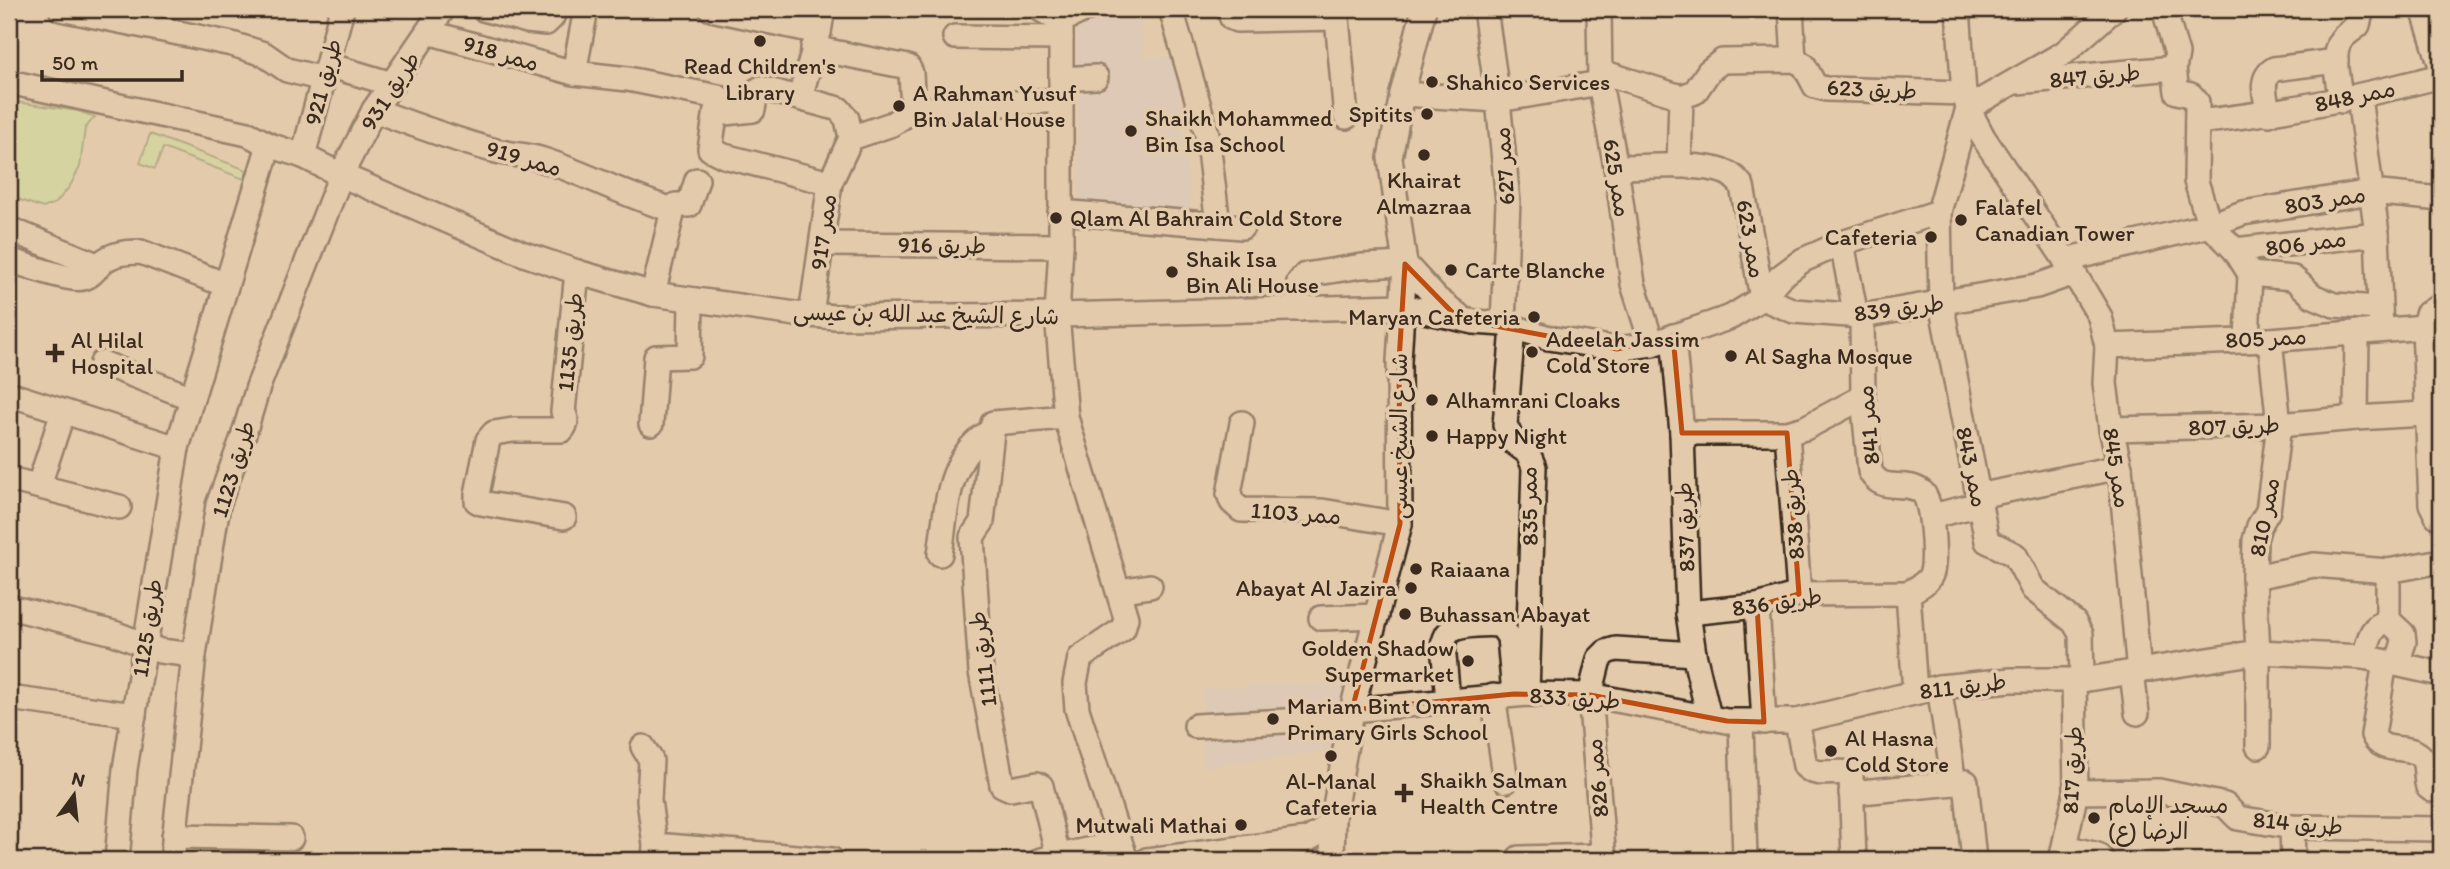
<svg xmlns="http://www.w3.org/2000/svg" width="2450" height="869" font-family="Itim,'Playpen Sans Arabic',sans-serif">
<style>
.built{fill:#d6c7c0}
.green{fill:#c4df96;stroke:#80845a;stroke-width:2}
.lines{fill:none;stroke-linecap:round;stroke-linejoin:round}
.minor-casing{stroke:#3b2a1e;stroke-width:28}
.minor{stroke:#e3caab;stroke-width:23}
.marked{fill:none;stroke:#bd4d10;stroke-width:5;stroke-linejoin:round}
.poi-dot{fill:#3b2a1e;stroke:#e3caab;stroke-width:2.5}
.labels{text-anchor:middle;stroke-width:7;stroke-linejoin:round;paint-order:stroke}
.street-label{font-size:23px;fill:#3b2a1e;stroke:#e3caab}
.poi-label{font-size:23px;fill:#3b2a1e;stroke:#e3caab;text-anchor:start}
</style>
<rect width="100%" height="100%" fill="#e3caab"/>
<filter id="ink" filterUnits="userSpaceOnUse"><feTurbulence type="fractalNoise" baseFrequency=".0143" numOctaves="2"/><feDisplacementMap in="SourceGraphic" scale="14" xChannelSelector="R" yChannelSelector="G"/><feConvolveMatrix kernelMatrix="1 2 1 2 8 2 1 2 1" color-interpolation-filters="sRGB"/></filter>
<g filter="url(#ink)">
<g class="built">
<polygon points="1134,9 1140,9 1144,57 1176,57 1191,211 1079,204 1076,22"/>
<polygon points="1347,683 1338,749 1203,768 1203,688"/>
</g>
<g class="green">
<polygon points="9,101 78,111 95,117 85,128 80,167 70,186 56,203 43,208 9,196"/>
<polygon points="150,134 247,170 244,179 163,148 155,169 140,163"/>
</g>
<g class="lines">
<defs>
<g id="minor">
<polyline points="61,9 232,44 264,54 287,70 323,79"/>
<polyline points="483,9 527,21 546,23 552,17 555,9"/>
<polyline points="711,9 819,32"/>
<polyline points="1040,9 1061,21"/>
<polyline points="1171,9 1207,134 1218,225"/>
<polyline points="1228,9 1232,18 1237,20 1337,18 1346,117"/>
<polyline points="1485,9 1498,100 1508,202 1503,324"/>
<polyline points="1599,9 1600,83 1616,167 1633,284 1652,344"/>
<polyline points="1791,9 1794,60"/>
<polyline points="2164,9 2177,54 2174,68 2177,92 2191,95 2197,102 2196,181 2203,204 2210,225 2235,250 2250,274"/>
<polyline points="2423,9 2441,66"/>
<polyline points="1061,21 1061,246 1057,315 1066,417 1126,618 1123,629 1080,658 1075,683 1077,709 1126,860"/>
<polyline points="1061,21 1086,9"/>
<polyline points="428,32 574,73 628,79 718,97 710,149 724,156 830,183"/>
<polyline points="955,37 1061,38"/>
<polyline points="813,48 908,67 911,73 913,110"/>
<polyline points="328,65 392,84"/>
<polyline points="1602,72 1681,97 1695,92 1709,71 1722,61 1794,60 1804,65 1815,86 1826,89 1964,93"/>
<polyline points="574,73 586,9"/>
<polyline points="1061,79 1096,77"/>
<polyline points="9,82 248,134 269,145 303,156 341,175 524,254 577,272 653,294 796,314 836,317 1057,315 1402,306 1474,322 1503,324 1549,338 1617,349 1652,344 1731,317 1762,298 1780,277 1803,260 1842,243 1939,212 1968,108 2064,53 2114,9"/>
<polyline points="2017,82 2174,68"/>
<polyline points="1402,94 1498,100 1600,83"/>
<polyline points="800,97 819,32 823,9"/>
<polyline points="2359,97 2377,234 2381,330"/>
<path d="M2341,101C2339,84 2330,55 2341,40C2345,34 2353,30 2358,25L2362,9"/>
<path d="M374,110C414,125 455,140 496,151C512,155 528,155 543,160C587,174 628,197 673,210"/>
<polyline points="716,114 753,110 756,91 761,88 839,109 847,119 851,138"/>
<path d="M2269,114C2266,98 2258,79 2274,69L2336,61"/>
<path d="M2197,122C2281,113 2360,97 2441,76"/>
<polyline points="303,156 342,9"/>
<polyline points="1679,166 1681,97"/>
<path d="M1616,167C1646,167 1698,162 1725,172C1733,175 1737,180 1742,186L1762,298L1794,311L1862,316L2037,286L2074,273L1983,137L1968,108L1964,93L1958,9"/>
<polyline points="1060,212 1242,227"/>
<polyline points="1939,212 1941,303 1987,541 2015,555 2033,589 2074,622 2081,634 2082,680"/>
<polyline points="9,229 99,266"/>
<polyline points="1842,243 1856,316"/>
<polyline points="822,244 1061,246"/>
<polyline points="2235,250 2377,234"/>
<path d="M9,260C22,264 72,282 83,278C91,276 95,270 100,264C112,253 126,252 141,252L226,285"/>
<polyline points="2065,260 2210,225 2243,213 2371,192 2441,199"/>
<polyline points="2074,273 2100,317 2107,346 2105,383 2111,429 2120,467 2139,672"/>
<polyline points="2250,274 2293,278 2313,296 2334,305 2380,308"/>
<polyline points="653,294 673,210 676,205 689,205 697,180"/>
<polyline points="2441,305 2427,314 2424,327 2431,504 2437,516 2441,518"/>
<polyline points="1299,309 1299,282 1305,275 1362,266 1405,264 1437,299 1458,315"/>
<polyline points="811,315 830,183 851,138 892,124 913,110 1061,100"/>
<path d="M1862,316L1863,397L1870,471C1882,495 1904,478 1922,492C1933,501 1935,558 1932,572C1929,583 1917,588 1908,593L1915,692"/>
<polyline points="1513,328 1505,425 1513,442 1528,453 1534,467 1527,694"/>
<polyline points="1673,336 1682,433 1688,613 1694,654 1709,717"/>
<polyline points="2247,339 2250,274"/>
<polyline points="2107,346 2270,340 2424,327"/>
<polyline points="102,363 192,398"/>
<polyline points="9,394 177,448"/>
<polyline points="2356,418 2357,332"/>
<polyline points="1242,423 1229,494 1232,502 1241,510 1322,511 1400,524"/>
<polyline points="651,424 656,357 690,356 691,300"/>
<polyline points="2111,429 2279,425 2356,418 2441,413"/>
<polyline points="1682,433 1787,433 1805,428 1863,397"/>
<polyline points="1787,433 1799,594"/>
<polyline points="9,479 119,507"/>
<polyline points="39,485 63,412"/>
<polyline points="1978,496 2120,467"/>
<polyline points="1932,516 1981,504"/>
<path d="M564,517L481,503L477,501V494L488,440L494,433L513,430H562C567,424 567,418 563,412L577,272"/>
<path d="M940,554C947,509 946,455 993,430"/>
<polyline points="2388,571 2388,620 2403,634 2404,642 2397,664"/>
<polyline points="2254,577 2314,565 2388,571 2441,561"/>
<polyline points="1119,591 1150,586"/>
<polyline points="1757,606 1764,722"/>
<polyline points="9,607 114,633 160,651 194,655"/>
<polyline points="1688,613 1757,606 1799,594 1908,593"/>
<polyline points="1321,618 1377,616"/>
<path d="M2364,657C2370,638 2369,628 2388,620"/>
<path d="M2385,662L2373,735C2383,757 2411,741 2423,759C2427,766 2425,778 2428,787L2432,790H2441"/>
<polyline points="2132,673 2137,713"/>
<polyline points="1939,687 1954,783 1966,782 1974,860"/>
<polyline points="1493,696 1506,781"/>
<polyline points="9,698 134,715"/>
<path d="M1448,700L1443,645C1445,639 1446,633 1452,630C1461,625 1491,623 1501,626L1509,637L1514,694"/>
<polyline points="1352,710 1527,694 1590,695 1727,721 1797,721 1939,687 2011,680 2082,680 2258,652 2364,657 2441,674"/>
<path d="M1797,721L1805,766C1816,778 1834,770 1849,773L1851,777L1854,860"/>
<polyline points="1741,722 1745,860"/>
<polyline points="1196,726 1321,719 1350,721"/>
<polyline points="2258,746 2258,652 2254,577 2255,540 2259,526 2268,511 2279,425 2270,340"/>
<polyline points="643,747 651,760 649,800 655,845 654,860"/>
<polyline points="2076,792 2159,791 2225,805 2238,818 2292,827 2441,829"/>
<polyline points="1851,793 1954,783"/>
<polyline points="2292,827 2293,860"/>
<polyline points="174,836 291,838"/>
<polyline points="655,845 832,860"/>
<polyline points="2065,847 2098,855 2102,860"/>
<polyline points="1058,856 1041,786 1037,784 1011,789 1002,785 981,672 972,537 982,522 993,423 1066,417"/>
<polyline points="117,860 125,769 177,448 269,145"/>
<polyline points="172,860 194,655 218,505 243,437 258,387 341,175 374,110 443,9"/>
<polyline points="1041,860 1120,843"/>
<polyline points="1147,860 1307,840 1322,831 1333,818"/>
<polyline points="1332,860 1333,818 1352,710 1400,524 1399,361 1405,264 1390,158 1402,94 1424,9"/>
<polyline points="1519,860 1519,858 1604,856"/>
<polyline points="1604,860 1590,695 1599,659 1606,652 1616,649 1694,654"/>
<polyline points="2061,860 2076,792 2074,680"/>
</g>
</defs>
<use href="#minor" class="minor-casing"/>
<use href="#minor" class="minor"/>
</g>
</g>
<path d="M0 0H2450V869H0ZM1405,264L1454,314L1474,322L1617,349L1673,336L1682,433H1787L1799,594L1757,606L1764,722L1727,721L1590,695L1514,694L1352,710L1400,524L1399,361Z" fill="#e3caab" fill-opacity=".55" fill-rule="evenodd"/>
<path class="marked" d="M1405,264L1454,314L1474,322L1617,349L1673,336L1682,433H1787L1799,594L1757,606L1764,722L1727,721L1590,695L1514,694L1352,710L1400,524L1399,361Z"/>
<g class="poi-dot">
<circle cx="760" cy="41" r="7"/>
<circle cx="1432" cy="82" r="7"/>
<circle cx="899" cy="106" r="7"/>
<circle cx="1427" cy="114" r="7"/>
<circle cx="1131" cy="131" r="7"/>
<circle cx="1424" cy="155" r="7"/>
<circle cx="1056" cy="218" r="7"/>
<circle cx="1961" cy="220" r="7"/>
<circle cx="1931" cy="237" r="7"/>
<circle cx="1451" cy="270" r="7"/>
<circle cx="1172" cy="272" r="7"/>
<circle cx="1534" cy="317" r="7"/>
<circle cx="1532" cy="352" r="7"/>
<path d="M51.5 342.5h7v7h7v7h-7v7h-7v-7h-7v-7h7z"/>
<circle cx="1731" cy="356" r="7"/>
<circle cx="1432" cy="400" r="7"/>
<circle cx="1432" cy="436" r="7"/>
<circle cx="1416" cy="569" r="7"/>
<circle cx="1411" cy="588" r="7"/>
<circle cx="1405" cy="614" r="7"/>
<circle cx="1468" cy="661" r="7"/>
<circle cx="1273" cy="719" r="7"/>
<circle cx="1831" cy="751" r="7"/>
<circle cx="1331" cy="756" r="7"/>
<path d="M1400.5 782.5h7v7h7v7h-7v7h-7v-7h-7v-7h7z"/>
<circle cx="2094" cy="818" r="7"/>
<circle cx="1241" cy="825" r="7"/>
</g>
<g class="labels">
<g class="street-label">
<text transform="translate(501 53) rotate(16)" y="8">ممر 918</text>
<text transform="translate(2095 76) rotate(-5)" y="8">طريق 847</text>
<text transform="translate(323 82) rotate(-75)" y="8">طريق 921</text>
<text transform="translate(1872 89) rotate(3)" y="8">طريق 623</text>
<text transform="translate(390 91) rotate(-57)" y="8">طريق 931</text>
<text transform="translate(2355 96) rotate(-12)" y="8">ممر 848</text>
<text transform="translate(524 158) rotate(16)" y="8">ممر 919</text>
<text transform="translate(1504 166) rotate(-94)" y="8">ممر 627</text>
<text transform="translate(1617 178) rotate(81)" y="8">ممر 625</text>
<text transform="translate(2325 200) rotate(-9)" y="8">ممر 803</text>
<text transform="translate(823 232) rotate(-82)" y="8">ممر 917</text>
<text transform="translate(1751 239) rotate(80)" y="8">ممر 623</text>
<text transform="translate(2306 243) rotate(-7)" y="8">ممر 806</text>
<text transform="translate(942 245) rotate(1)" y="8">طريق 916</text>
<text transform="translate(1899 308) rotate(-7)" y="8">طريق 839</text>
<text transform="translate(926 314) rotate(1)" y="8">شارع الشيخ عبد الله بن عيسى</text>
<text transform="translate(2266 338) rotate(-3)" y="8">ممر 805</text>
<text transform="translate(570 342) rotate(-84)" y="8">طريق 1135</text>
<text transform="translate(1868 425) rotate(-95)" y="8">ممر 841</text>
<text transform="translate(2234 426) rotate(-2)" y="8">طريق 807</text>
<text transform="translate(1399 436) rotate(-90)" y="8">شارع الشيخ عيسى</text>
<text transform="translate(1972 467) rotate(78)" y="8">ممر 843</text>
<text transform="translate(2117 468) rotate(81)" y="8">ممر 845</text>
<text transform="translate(233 469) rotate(-73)" y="8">طريق 1123</text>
<text transform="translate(1529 506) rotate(-91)" y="8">ممر 835</text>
<text transform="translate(1296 513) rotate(4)" y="8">ممر 1103</text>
<text transform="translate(1793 514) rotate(-94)" y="8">طريق 838</text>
<text transform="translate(2264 517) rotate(-79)" y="8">ممر 810</text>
<text transform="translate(1685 527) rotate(-92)" y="8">طريق 837</text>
<text transform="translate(1777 602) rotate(-8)" y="8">طريق 836</text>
<text transform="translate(147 628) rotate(-81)" y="8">طريق 1125</text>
<text transform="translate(983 659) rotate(-97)" y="8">طريق 1111</text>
<text transform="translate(1963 686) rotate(-7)" y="8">طريق 811</text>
<text transform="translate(1575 698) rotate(4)" y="8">طريق 833</text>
<text transform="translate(2072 770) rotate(-87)" y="8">طريق 817</text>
<text transform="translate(1597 778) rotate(-95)" y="8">ممر 826</text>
<text transform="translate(2298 823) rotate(5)" y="8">طريق 814</text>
</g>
<g class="poi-label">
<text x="760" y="74" text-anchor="middle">Read Children's<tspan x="760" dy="26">Library</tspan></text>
<text x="1446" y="90">Shahico Services</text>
<text x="913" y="101">A Rahman Yusuf<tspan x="913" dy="26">Bin Jalal House</tspan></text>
<text x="1413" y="122" text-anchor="end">Spitits</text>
<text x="1145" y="126">Shaikh Mohammed<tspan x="1145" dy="26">Bin Isa School</tspan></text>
<text x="1424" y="188" text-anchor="middle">Khairat<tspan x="1424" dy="26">Almazraa</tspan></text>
<text x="1975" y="215">Falafel<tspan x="1975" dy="26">Canadian Tower</tspan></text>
<text x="1070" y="226">Qlam Al Bahrain Cold Store</text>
<text x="1917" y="245" text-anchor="end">Cafeteria</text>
<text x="1186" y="267">Shaik Isa<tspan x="1186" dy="26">Bin Ali House</tspan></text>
<text x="1465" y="278">Carte Blanche</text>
<text x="1520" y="325" text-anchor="end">Maryan Cafeteria</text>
<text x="1546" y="347">Adeelah Jassim<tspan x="1546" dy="26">Cold Store</tspan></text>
<text x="71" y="348">Al Hilal<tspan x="71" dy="26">Hospital</tspan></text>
<text x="1745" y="364">Al Sagha Mosque</text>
<text x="1446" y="408">Alhamrani Cloaks</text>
<text x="1446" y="444">Happy Night</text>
<text x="1430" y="577">Raiaana</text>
<text x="1397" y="596" text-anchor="end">Abayat Al Jazira</text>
<text x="1419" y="622">Buhassan Abayat</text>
<text x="1454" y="656" text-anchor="end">Golden Shadow<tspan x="1454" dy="26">Supermarket</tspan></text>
<text x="1287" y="714">Mariam Bint Omram<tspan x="1287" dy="26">Primary Girls School</tspan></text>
<text x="1845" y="746">Al Hasna<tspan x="1845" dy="26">Cold Store</tspan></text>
<text x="1420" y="788">Shaikh Salman<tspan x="1420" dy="26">Health Centre</tspan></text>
<text x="1331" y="789" text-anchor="middle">Al-Manal<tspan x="1331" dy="26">Cafeteria</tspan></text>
<text x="2108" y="813">مسجد الإمام<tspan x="2108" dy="26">الرضا (ع)</tspan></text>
<text x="1227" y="833" text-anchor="end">Mutwali Mathai</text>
</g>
</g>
<rect width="2450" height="869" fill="none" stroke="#e3caab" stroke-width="35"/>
<rect x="18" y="18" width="2415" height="834" fill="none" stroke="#3b2a1e" stroke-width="2.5" filter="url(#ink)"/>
<g transform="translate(74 795) rotate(15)" stroke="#e3caab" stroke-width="5" paint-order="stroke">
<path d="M0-5L12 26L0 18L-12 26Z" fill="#3b2a1e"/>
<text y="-10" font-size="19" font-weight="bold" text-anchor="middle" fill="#3b2a1e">N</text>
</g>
<path d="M42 70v10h140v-10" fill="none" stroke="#3b2a1e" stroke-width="3.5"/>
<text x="52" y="70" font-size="21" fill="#3b2a1e" stroke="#e3caab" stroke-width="5" paint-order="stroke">50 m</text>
</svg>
